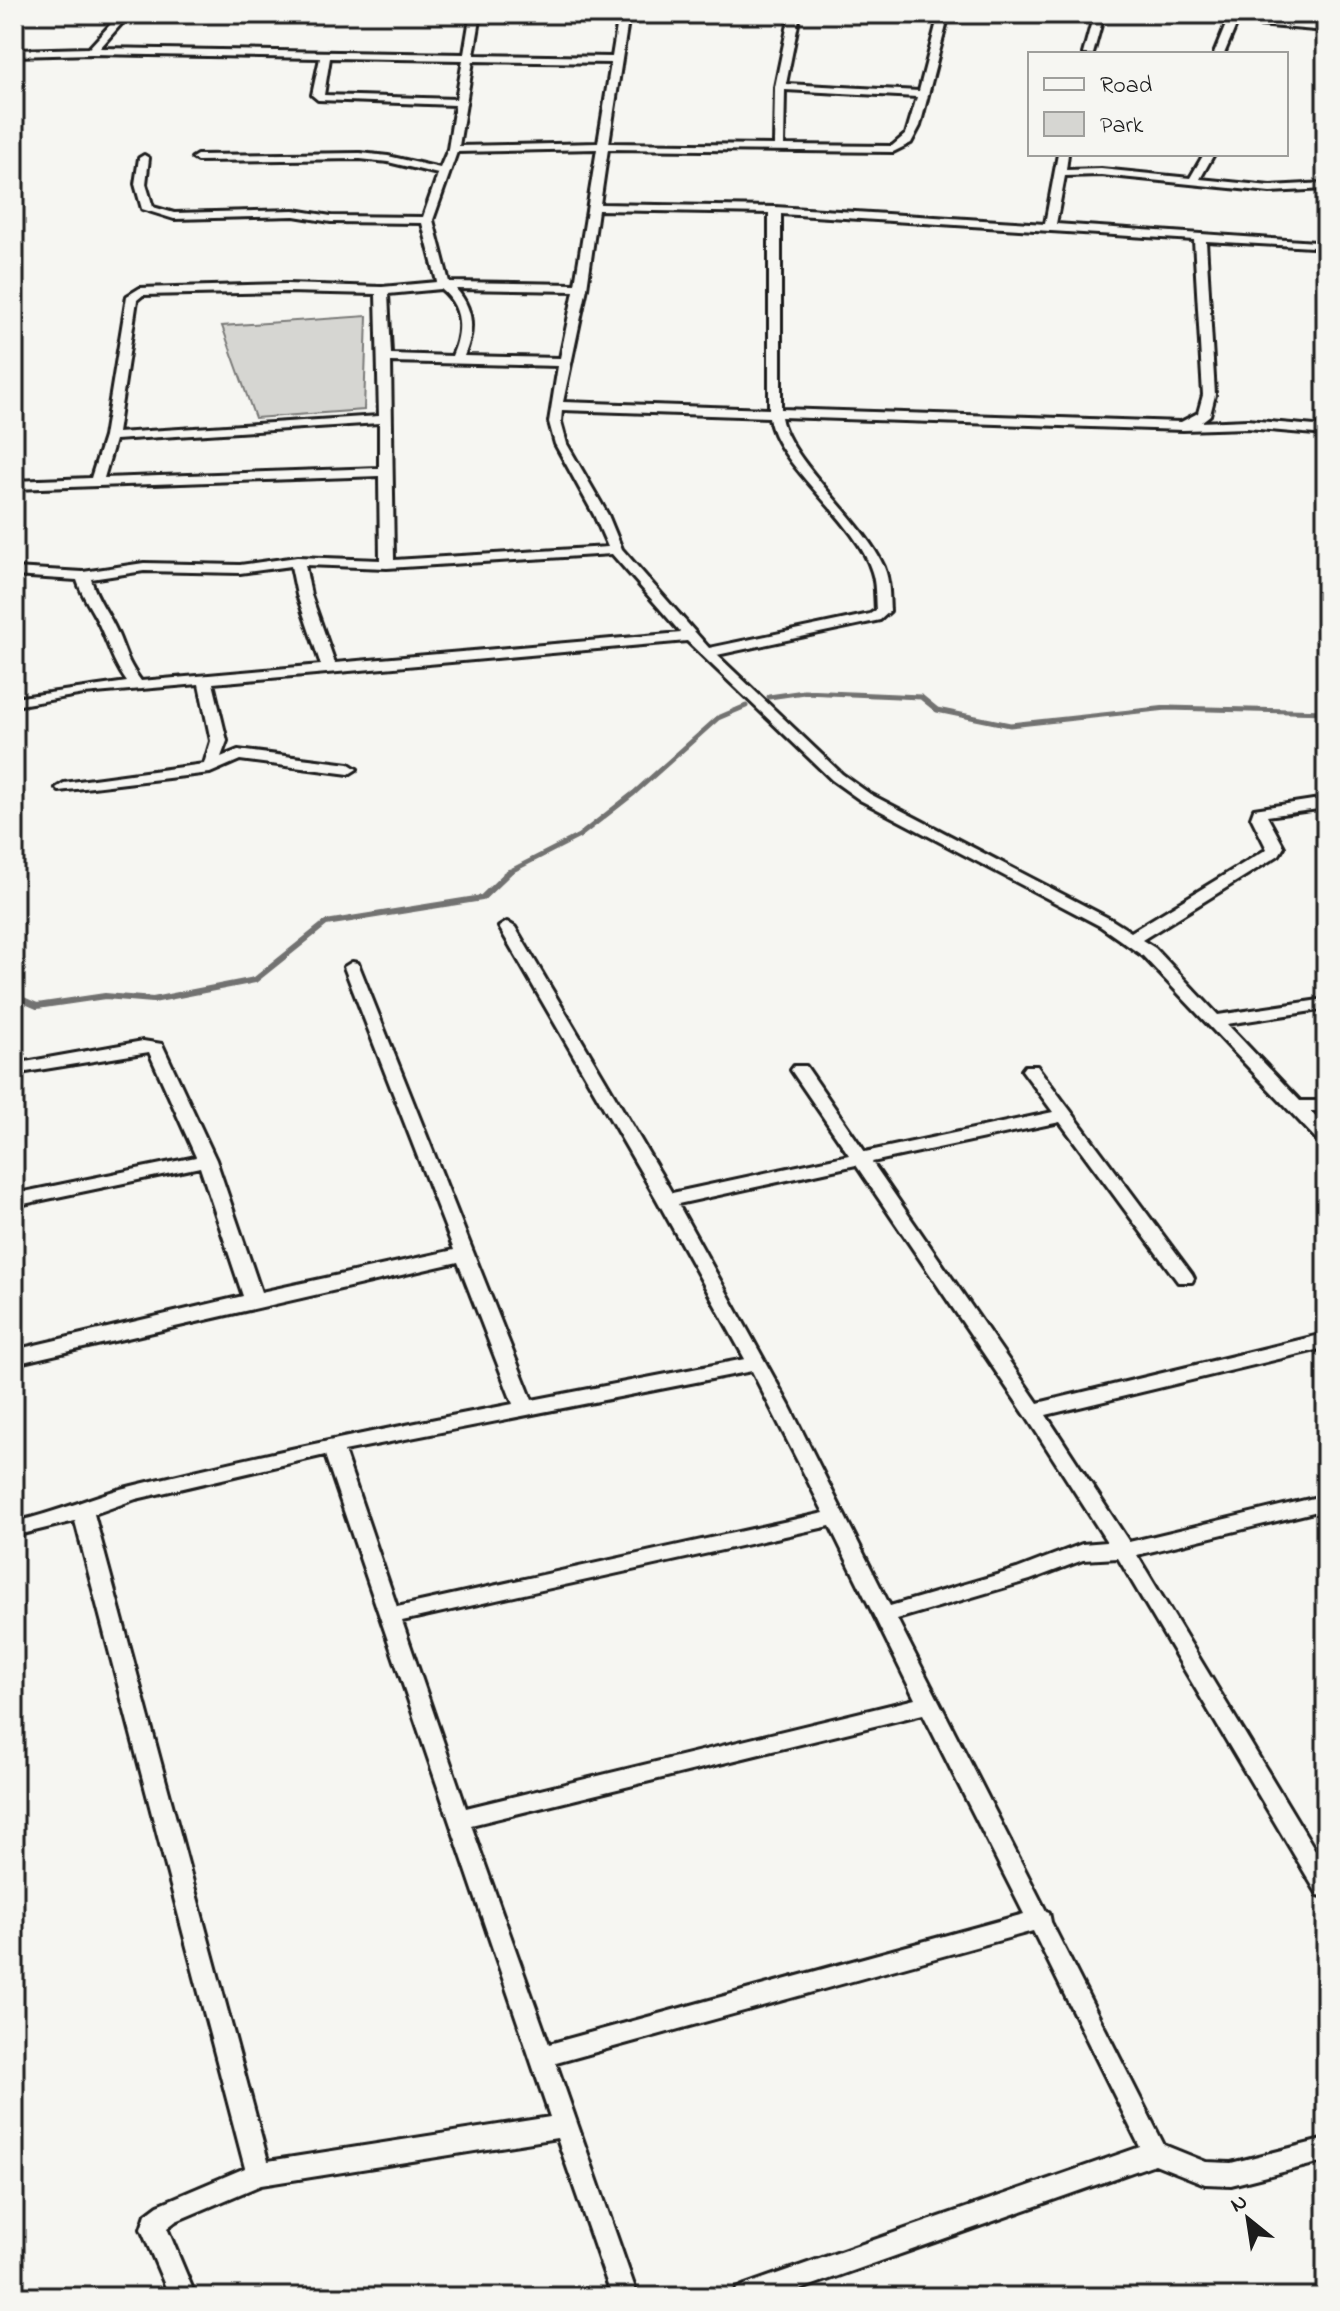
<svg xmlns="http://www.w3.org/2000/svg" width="1340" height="2311" font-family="'Indie Flower',sans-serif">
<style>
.green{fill:#d6d6d2;stroke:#797977;stroke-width:2}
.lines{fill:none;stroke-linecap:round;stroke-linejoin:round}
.stream-far1{stroke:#727271;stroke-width:5}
.stream{stroke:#727271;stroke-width:6}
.street-casing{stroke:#1c1c1c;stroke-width:6}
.street{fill:#f6f6f2;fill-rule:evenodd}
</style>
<rect width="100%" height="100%" fill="#f6f6f2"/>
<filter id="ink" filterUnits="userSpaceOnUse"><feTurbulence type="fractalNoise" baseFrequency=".0125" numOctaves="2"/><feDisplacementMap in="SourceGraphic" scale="16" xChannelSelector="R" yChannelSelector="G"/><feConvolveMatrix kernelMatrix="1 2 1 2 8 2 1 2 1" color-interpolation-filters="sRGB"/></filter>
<g filter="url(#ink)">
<polygon class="green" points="367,316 364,410 255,418 222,326"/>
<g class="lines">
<g class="stream-far1">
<polyline points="769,697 804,692 921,697 937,710 1010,725 1167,708 1326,712"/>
<polyline points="505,874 579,836 634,793 718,718 746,706"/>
</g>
<polyline class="stream" points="14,996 37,1006 105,996 153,1000 255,980 326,923 482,898 509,872"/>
<defs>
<g id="street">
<path d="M120,14H130L100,48L464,54L470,18L442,17L437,14H481L474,55L612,57L619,14H629L609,143L774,145L775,87L790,14H800L786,84L919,91L939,14H949L920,126L911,143L893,152L608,149L600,204L775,207L1045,224L1058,154H1068L1066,170L1101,169L1190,178L1204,154H1214L1200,179L1270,186L1326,183V189L1270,192L1101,175L1065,176L1056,224L1316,242L1318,244L1312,247L1206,241L1215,395L1210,415L1201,422L1247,420L1326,427V435L1247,428L1183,430L781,417C789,461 863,520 884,567C890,581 889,597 890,611L880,620L717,655L842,774L870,794L1112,920L1131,932L1267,849L1251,817L1254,809L1326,798V808L1267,816L1284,847L1279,855L1142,940L1155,948L1218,1015L1326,999V1009L1227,1024L1300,1101H1326V1111H1310L1326,1128V1145L1320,1143L1143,956L1100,926L860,800L832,780L687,641L213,683L227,741L221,757L238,750L349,764L357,769L349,774L240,760L210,773L59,791L56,788L64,783L204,764L211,741L199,684L84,694L14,706V698L127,682C114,663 111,652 102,631C95,613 83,599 77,580L14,576V568L83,572L144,563L240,565L297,557L380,560L379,476L14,489V481L91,478L104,437L127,296L140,288L286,284L382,287L437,282L422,223L331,222L294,216L174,219L142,209L135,184L139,158L144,155L149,158L146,184L153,207L174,213L294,210L331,216L423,217L438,174L388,162L360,159L197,161L192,158L197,155L360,153L388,156L440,168L448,149L455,105L318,100L312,95L320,58L92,54L14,56V50L89,48ZM330,58L463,60L456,99L324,95ZM473,61L611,63L598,143L459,146ZM785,90L917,97L906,134L892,146L784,145ZM597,149L575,284L449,282L433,220L457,152ZM598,210L769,213V409L563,402L587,288ZM781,214L1194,240L1203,395L1198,413L1181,422L781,409ZM441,289C463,307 463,331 452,356L391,354L388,294ZM456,289L574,291L560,358L464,356C475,331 474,309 456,289ZM286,292L376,294L379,416L117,433L137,300L143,295ZM391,362L558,366L549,422L555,444L594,515L608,547L394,560ZM562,410L769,417C776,466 857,520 872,572C876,584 875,597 876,610L870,614L709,648L622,549L608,515L567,444L561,422ZM379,423V468L104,478L115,440ZM612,554L681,633L335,663L311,595L305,565L387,568ZM291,566L297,595L321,665L141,681C125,659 126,652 116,630C108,612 96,598 91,579L144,571L240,573Z"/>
<polygon points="1094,14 1104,14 1093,54 1083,54"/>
<polygon points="1162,14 1200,14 1326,25 1326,31 1237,23 1224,54 1214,54 1227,22 1167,17"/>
<path d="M507,922L515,927L672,1193L849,1155L791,1070L794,1066H806L865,1152L1053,1112L1022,1070L1025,1066H1037L1192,1274L1194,1278L1192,1282H1178L1060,1122L872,1162L1038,1403L1320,1335L1326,1337V1347L1320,1349L1046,1415L1129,1542L1326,1495V1509L1137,1555L1326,1868V1897L1318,1895L1118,1558L1083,1560L1030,1580L897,1619L1046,1911L1049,1912L1051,1922L1164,2145L1206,2162L1231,2163L1326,2139V2161L1231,2185L1205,2184L1155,2164L779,2297H732L736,2289L745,2285L1140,2147L1033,1931L556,2063L638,2297H612L557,2138L261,2185L176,2221L167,2228L196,2297H170L141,2229L146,2214L158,2205L245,2168L75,1521L14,1536V1522C57,1513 94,1495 136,1485C261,1454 387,1428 513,1404L458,1262L14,1364V1350L243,1296L200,1167L14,1206V1194L196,1157L149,1052L14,1074V1064L143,1041L162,1044L216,1160L261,1292L454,1250L344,967L352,962L358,963L532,1400L745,1359L656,1198L499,927ZM856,1165L1026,1416L1107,1542L1082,1544L1017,1569L890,1606L789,1405L678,1204ZM752,1371L824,1513L397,1607L344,1451ZM325,1455L550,2117L268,2161L94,1514L136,1499ZM830,1526L915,1699L466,1808L402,1621ZM923,1714L1024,1914L549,2044L471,1825Z"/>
</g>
</defs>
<use href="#street" class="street-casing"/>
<use href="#street" class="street"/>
</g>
</g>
<rect width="1340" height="2311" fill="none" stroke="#f6f6f2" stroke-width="48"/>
<rect x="24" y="24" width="1292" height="2263" fill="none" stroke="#1c1c1c" stroke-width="3" filter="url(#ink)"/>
<rect x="1028" y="52" width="260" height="104" fill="#f6f6f2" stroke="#9f9f9c" stroke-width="2"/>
<rect x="1044" y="78" width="40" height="12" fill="#f6f6f2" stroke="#9f9f9c" stroke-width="2"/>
<text x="1100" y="92" font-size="24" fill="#1c1c1c">Road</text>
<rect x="1044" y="112" width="40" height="24" fill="#d6d6d2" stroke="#9f9f9c" stroke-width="2"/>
<text x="1100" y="132" font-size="24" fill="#1c1c1c">Park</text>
<g transform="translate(1248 2219) rotate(330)" stroke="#f6f6f2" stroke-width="6" paint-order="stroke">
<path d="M0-6L14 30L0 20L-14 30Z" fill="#1c1c1c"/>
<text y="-12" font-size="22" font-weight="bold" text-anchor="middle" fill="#1c1c1c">N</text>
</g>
</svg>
